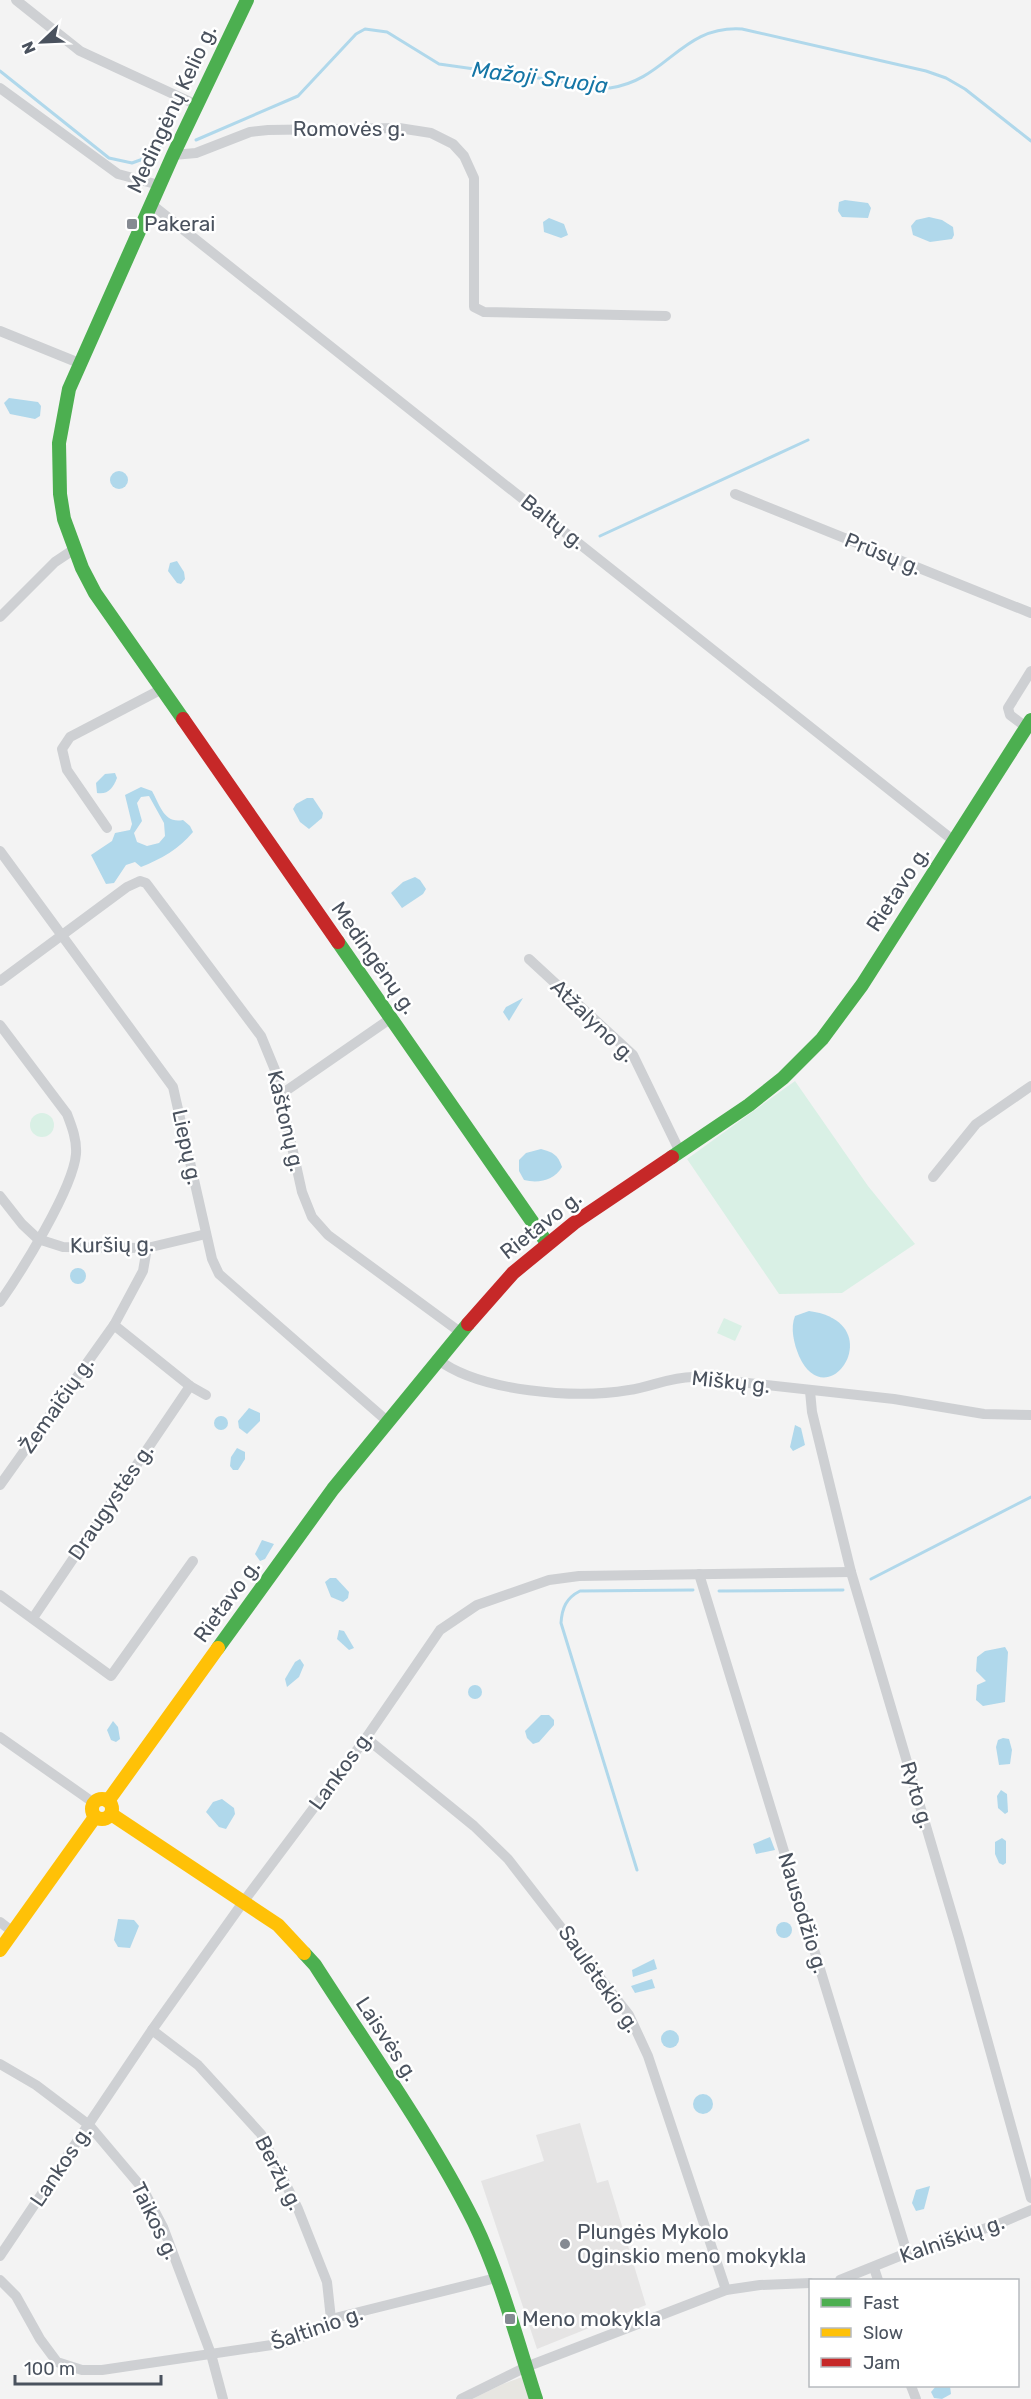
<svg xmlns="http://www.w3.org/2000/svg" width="1031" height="2399" font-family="Rubik,sans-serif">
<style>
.commercial{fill:#e7e6e1}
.education{fill:#e5e4e4}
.green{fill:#d9f0e5}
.water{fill:#b0d8eb;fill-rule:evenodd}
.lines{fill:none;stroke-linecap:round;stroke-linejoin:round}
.stream{stroke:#b0d8eb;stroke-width:3}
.street{stroke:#ced0d3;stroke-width:10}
.fast{stroke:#4caf50;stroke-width:14}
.slow{stroke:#ffc107;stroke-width:14}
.jam{stroke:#c62828;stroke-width:14}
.poi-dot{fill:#858a92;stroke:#fff;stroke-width:2}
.labels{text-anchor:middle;stroke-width:5;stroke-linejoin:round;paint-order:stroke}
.street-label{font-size:21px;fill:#4a525e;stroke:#fff}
.poi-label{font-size:21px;fill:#4a525e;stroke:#fff;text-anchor:start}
.water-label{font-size:22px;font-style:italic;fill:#1576a6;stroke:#fff}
</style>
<rect width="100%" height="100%" fill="#f3f3f3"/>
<polygon class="commercial" points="522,2377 529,2399 472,2399 503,2384"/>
<polygon class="education" points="580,2123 597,2183 608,2180 646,2305 537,2349 481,2181 544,2161 536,2135"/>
<g class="green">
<polygon points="795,1081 868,1186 915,1244 842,1293 779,1294 687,1159"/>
<circle cx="42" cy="1125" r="12"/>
<polygon points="724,1318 742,1326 735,1341 717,1333"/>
</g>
<g class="water">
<polygon points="845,200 868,203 871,208 868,218 842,217 838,211 839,202"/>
<polygon points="929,217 942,220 953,227 954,235 952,239 930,242 913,235 911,226 916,220"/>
<polygon points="549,218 564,224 568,235 561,238 544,232 543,222"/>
<polygon points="9,398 38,402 41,406 40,416 35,419 10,414 4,403"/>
<circle cx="119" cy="480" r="9"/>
<polygon points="177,561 184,572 185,579 181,584 177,583 168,571 170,563"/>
<path d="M115,773L117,778C113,788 108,795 97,793L96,783L105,774Z"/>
<path d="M141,787L152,791C160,805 164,824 183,820L190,826L193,832C179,849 161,859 141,867L135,862L126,865L114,883L106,884L91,855L112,841L115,833L130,830L132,824L125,795ZM149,796L164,823L165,836L159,843L147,846L137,842L134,833L142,821L137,803L141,797Z"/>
<polygon points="307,798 313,798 323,813 322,818 309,829 300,822 293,809 296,804"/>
<polygon points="415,877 420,880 426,889 423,894 402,908 391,893 403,882"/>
<polygon points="523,998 509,1021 503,1012 506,1007"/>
<path d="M541,1149C553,1152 558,1155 562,1167C554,1180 539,1184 524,1180L519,1171V1160L526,1153Z"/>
<circle cx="78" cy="1276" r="8"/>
<path d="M809,1311C892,1322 828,1420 799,1356C794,1344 790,1328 795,1316Z"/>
<polygon points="249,1408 260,1413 260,1421 247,1434 239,1428 238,1421"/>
<circle cx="221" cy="1423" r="7"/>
<polygon points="795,1425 801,1428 805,1445 793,1451 790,1447"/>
<polygon points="237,1448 245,1452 245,1459 238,1470 233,1470 230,1466 231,1457"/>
<polygon points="262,1540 274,1544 265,1559 260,1561 255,1554"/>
<polygon points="330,1578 336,1578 349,1592 348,1598 343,1602 331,1597 325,1582"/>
<polygon points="339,1630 344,1631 354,1648 349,1650 337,1639"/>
<polygon points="1005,1647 1008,1652 1005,1702 983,1706 976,1700 977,1685 986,1681 976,1671 977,1657 985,1651"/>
<polygon points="300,1659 304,1665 299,1677 287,1687 285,1679 295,1662"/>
<circle cx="475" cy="1692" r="7"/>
<polygon points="541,1715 549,1715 554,1720 554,1725 539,1742 533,1744 527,1738 525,1731"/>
<polygon points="113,1721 118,1727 120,1739 116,1742 111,1740 107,1730"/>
<polygon points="1003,1738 1009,1739 1012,1750 1010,1764 999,1765 996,1747 998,1740"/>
<polygon points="1001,1790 1007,1794 1008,1812 1005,1814 998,1808 997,1796"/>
<polygon points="222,1799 234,1808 235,1814 226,1829 219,1827 206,1812 213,1802"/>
<polygon points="770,1837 775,1850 756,1854 753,1844"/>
<polygon points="1002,1838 1006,1841 1006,1863 1003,1865 999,1863 995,1854 995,1842"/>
<polygon points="118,1919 134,1920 139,1926 130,1948 118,1947 114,1940"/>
<circle cx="784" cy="1930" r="8"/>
<polygon points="654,1959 657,1969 633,1977 632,1970"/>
<polygon points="652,1979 655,1988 635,1993 631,1986"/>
<circle cx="670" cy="2039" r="9"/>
<circle cx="703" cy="2104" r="10"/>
<polygon points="930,2186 924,2209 916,2211 912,2203 916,2190"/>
<polygon points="936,2386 950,2386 951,2394 942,2399 934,2398 931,2392"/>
</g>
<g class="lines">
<g class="stream">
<polyline points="0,71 109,158 132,163 143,159 167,141"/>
<path d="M196,140L298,96L356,34L365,29L387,32L439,64L610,88C667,80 681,25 742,29L926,71L946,78L965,89L1031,141"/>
<polyline points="600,536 808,440"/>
<polyline points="871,1579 1031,1497"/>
<polyline points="719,1591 843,1590"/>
<path d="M637,1870L561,1623C562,1608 566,1598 580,1591L693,1590"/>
</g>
<g class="street">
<polyline points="16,0 80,51 197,105"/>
<polyline points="0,88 118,174 159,185"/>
<polyline points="173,155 196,153 250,132 268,130 399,128 431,133 453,144 464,156 474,178 474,307 484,312 666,316"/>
<polyline points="151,204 954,841"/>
<polyline points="0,331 79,363"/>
<polyline points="735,494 1031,613"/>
<polyline points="0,617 55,562 73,550"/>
<polyline points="1026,727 1010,715 1008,708 1031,671"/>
<polyline points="107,828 67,770 62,749 70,737 162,689"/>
<polyline points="0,851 173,1087 212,1259 219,1274 386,1420"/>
<polyline points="529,959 633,1055 680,1152"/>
<polyline points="0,981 127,887 140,881 146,883 261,1036 275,1070 302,1192 312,1217 328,1235 460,1332"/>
<path d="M0,1025L67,1114C72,1127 77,1140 76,1154C73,1189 21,1272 0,1302"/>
<polyline points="280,1095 390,1019"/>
<polyline points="933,1177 976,1124 1031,1086"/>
<polyline points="0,1196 22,1224 38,1239 63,1247 147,1248 206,1234"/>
<polyline points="147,1248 143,1271 114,1325 190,1386 206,1395"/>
<path d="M437,1359C480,1392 576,1399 629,1390C651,1387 670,1377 693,1377L894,1399L984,1414L1031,1415"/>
<polyline points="810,1391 812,1412 851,1572 959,1938 1031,2198"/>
<polyline points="0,1485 114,1325"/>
<polyline points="699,1574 907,2253"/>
<polyline points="0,1595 111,1676 193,1561"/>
<polyline points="33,1618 190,1386"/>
<polyline points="0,1737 94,1803"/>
<polyline points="366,1738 474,1826 508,1859 629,2015 648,2056 726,2290"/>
<polyline points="0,1922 13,1932"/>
<polyline points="152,2030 198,2065 261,2134 298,2209 327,2282 331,2319"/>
<polyline points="0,2064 36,2085 89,2125 143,2189 163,2227 211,2354 223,2399"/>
<polyline points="0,2256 152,2030 244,1901 366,1738 440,1630 477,1605 549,1580 579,1576 851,1572"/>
<polyline points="874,2268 878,2280"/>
<polyline points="0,2280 16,2296 40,2339 57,2362 82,2370 102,2370 285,2343 310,2334 331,2319 496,2278"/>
<polyline points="840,2280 907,2253 996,2225 1031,2210"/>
<polyline points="911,2386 916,2399"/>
<polyline points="461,2399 526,2367 726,2290 760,2285 810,2283"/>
</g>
<g class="fast">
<polyline points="183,719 95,593 82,568 64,519 60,494 59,443 69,389 173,155 247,0"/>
<polyline points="338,942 547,1243"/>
<polyline points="672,1157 749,1105 783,1078 822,1039 862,985 1031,720"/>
<polyline points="218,1648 333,1489 468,1324"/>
<path d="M304,1953L315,1965C368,2048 430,2134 474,2222C501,2278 517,2340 536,2399"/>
</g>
<g class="slow">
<circle cx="102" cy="1809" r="10"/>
<polyline points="108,1801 218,1648"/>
<polyline points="111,1814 278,1925 304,1953"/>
<polyline points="0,1950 95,1817"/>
</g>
<g class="jam">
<polyline points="183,719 338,942"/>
<polyline points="468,1324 513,1273 574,1223 672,1157"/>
</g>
</g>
<g class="poi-dot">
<rect x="126" y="218" width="12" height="12" rx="3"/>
<circle cx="565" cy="2244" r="6"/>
<rect x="504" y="2313" width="12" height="12" rx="3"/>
</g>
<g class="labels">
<g class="street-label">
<text transform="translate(172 109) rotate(-65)" y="7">Medingėnų Kelio g.</text>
<text x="349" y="136">Romovės g.</text>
<text transform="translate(553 522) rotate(38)" y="7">Baltų g.</text>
<text transform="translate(883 554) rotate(22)" y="7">Prūsų g.</text>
<text transform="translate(898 889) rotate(-57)" y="7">Rietavo g.</text>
<text transform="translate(374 958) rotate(55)" y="7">Medingėnų g.</text>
<text transform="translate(593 1021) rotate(44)" y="7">Atžalyno g.</text>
<text transform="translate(286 1121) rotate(77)" y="7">Kaštonų g.</text>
<text transform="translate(187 1147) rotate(78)" y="7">Liepų g.</text>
<text transform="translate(541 1225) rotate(-38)" y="7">Rietavo g.</text>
<text transform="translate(112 1245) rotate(-1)" y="7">Kuršių g.</text>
<text transform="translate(731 1382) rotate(6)" y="7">Miškų g.</text>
<text transform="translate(57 1405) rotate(-55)" y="7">Žemaičių g.</text>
<text transform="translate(111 1502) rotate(-56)" y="7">Draugystės g.</text>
<text transform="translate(227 1601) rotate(-54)" y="7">Rietavo g.</text>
<text transform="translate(341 1770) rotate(-54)" y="7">Lankos g.</text>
<text transform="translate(917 1795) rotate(73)" y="7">Ryto g.</text>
<text transform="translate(803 1913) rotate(73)" y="7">Nausodžio g.</text>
<text transform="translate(599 1979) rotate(55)" y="7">Saulėtekio g.</text>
<text transform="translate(387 2039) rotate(57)" y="7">Laisvės g.</text>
<text transform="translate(61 2166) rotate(-56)" y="7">Lankos g.</text>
<text transform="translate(279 2173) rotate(63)" y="7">Beržų g.</text>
<text transform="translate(155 2221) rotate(64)" y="7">Taikos g.</text>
<text transform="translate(952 2239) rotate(-19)" y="7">Kalniškių g.</text>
<text transform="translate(317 2328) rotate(-19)" y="7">Šaltinio g.</text>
</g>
<g class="poi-label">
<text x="144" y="231">Pakerai</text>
<text x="577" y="2239">Plungės Mykolo<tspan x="577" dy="24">Oginskio meno mokykla</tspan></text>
<text x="522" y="2326">Meno mokykla</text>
</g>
<g class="water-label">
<text transform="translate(540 77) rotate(7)" y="8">Mažoji Sruoja</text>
</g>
</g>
<rect x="809" y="2279" width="210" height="108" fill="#ffffff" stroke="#b7babf" stroke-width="1.5"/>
<rect x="821" y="2298" width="30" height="9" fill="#4caf50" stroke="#b7babf" stroke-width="1.5"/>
<text x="863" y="2309" font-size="18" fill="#4a525e">Fast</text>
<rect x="821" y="2328" width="30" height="9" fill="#ffc107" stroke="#b7babf" stroke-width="1.5"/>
<text x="863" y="2339" font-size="18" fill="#4a525e">Slow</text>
<rect x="821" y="2358" width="30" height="9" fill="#c62828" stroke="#b7babf" stroke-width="1.5"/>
<text x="863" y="2369" font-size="18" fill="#4a525e">Jam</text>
<g transform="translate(42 42) rotate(247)" stroke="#ffffff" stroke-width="4.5" paint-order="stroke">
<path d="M0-4.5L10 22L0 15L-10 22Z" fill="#4a525e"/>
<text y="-9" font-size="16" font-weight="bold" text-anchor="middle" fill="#4a525e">N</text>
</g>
<path d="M15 2375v9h146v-9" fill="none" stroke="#4a525e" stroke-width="3"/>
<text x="24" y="2375" font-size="18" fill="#4a525e" stroke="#ffffff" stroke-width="4.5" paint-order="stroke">100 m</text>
</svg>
